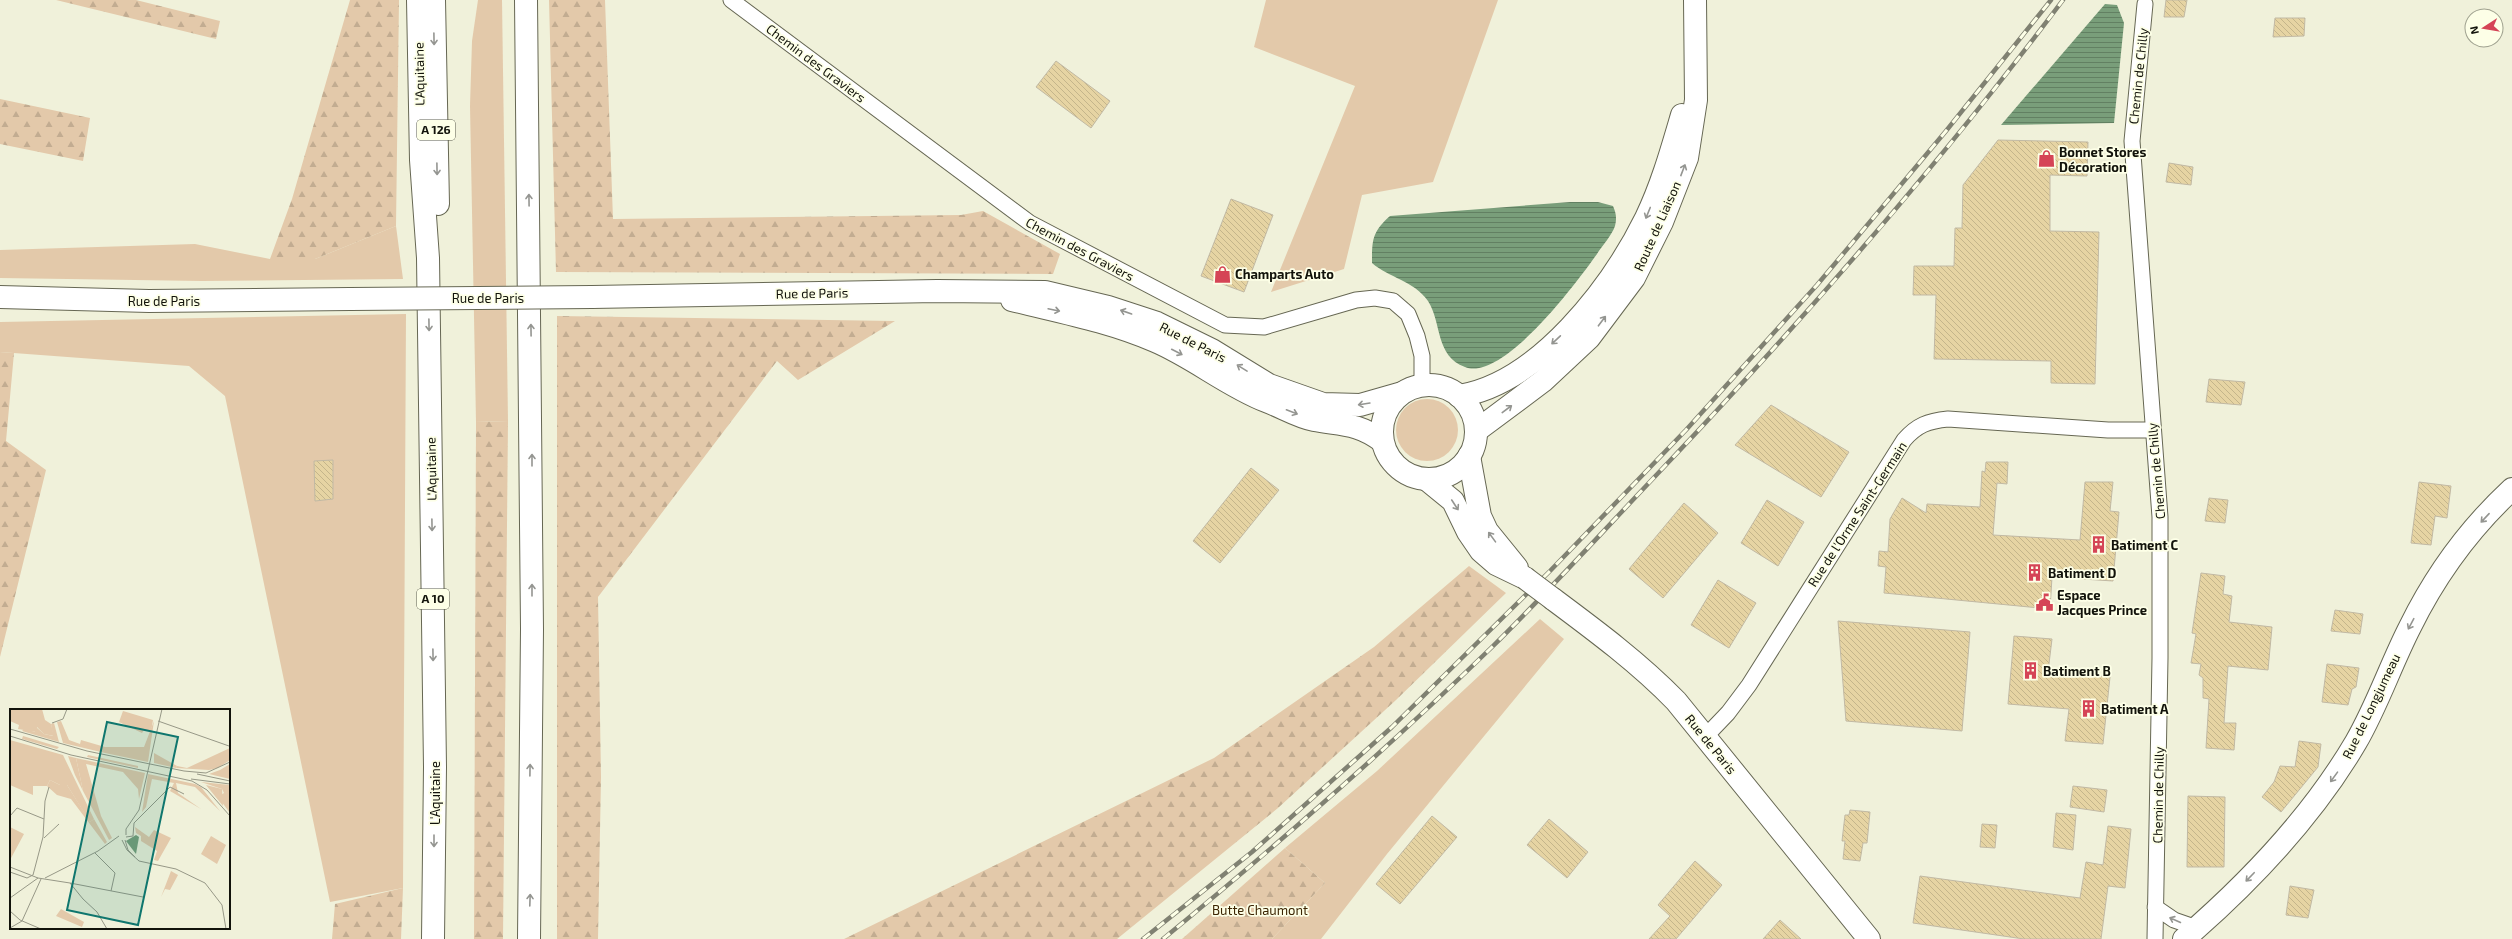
<svg xmlns="http://www.w3.org/2000/svg" width="2512" height="939" font-family="'Exo 2',sans-serif">
<style>
.green{fill:#e3c9aa}
.forest{fill:url(#forest-firs)}
.water{fill:url(#water-rules)}
.building{fill:url(#building-back-hatch);stroke:#c1b9a4}
.lines{fill:none;stroke-linecap:round;stroke-linejoin:round}
.street-casing{stroke:#666753;stroke-width:17}
.secondary-casing{stroke:#666753;stroke-width:24}
.highway-casing{stroke:#666753;stroke-width:24}
.street{stroke:#fff;stroke-width:15}
.secondary{stroke:#fff;stroke-width:22}
.highway{stroke:#fff;stroke-width:22}
.rail-casing{stroke:#808172;stroke-width:4.5}
.rail{stroke:#fdffe7;stroke-width:3;stroke-dasharray:9;stroke-linecap:butt}
.secondary-bridge-casing{stroke:#666753;stroke-width:24;stroke-linecap:butt}
.secondary-bridge{stroke:#fff;stroke-width:22}
.oneway{stroke:#949591}
.labels{text-anchor:middle;stroke-width:3.5;stroke-linejoin:round;paint-order:stroke}
.shield{fill:#fdffe7;stroke:#585a4d;stroke-width:1}
.shield-label{font-size:12px;font-weight:bold;fill:#12130b}
.street-label{font-size:13px;fill:#12130b;stroke:#fdffe7}
.poi-label{font-size:13px;font-weight:bold;fill:#12130b;stroke:#fdffe7;text-anchor:start}
.park-label{font-size:13px;fill:#3c2503;stroke:#fdffe7}
.inset-road{fill:none;stroke:#979887;stroke-width:1}
.view{fill:#0f766e;fill-opacity:0.15;stroke:#0f766e;stroke-width:2}
.inset-edge{fill:none;stroke:#12130b;stroke-width:2}
</style>
<defs>
<pattern id="forest-firs" width="22" height="20" patternUnits="userSpaceOnUse"><rect width="22" height="20" fill="#e3c9aa"/><path d="M5 1l3.5 6h-7zM16 11l3.5 6h-7z" fill="#c2ac91"/></pattern>
<pattern id="water-rules" width="6" height="5" patternUnits="userSpaceOnUse"><rect width="6" height="5" fill="#799e7a"/><path d="M0 2.5h6" fill="none" stroke="#628062"/></pattern>
<pattern id="building-back-hatch" width="6" height="6" patternUnits="userSpaceOnUse"><rect width="6" height="6" fill="#e6d4a3"/><path d="M-1 5l2 2M0 0l6 6M5-1l2 2" fill="none" stroke="#c4b58b"/></pattern>
</defs>
<rect width="100%" height="100%" fill="#f0f1da"/>
<g class="green">
<polygon points="478,0 502,0 508,421 476,422 470,106 472,41"/>
<polygon points="1266,0 1498,0 1433,182 1362,195 1344,269 1271,292 1355,86 1254,47"/>
<polygon points="396,226 403,279 202,281 0,278 0,250 195,244 270,259 315,259"/>
<polygon points="406,314 403,888 330,902 225,396 189,366 0,352 0,322"/>
<circle cx="1427" cy="430" r="31"/>
<polygon points="1540,619 1564,639 1387,854 1321,939 1272,939 1325,883 1285,848 1377,771"/>
</g>
<g class="forest">
<polygon points="56,0 136,0 220,21 216,39"/>
<polygon points="350,0 399,0 396,226 315,259 270,259 292,199"/>
<polygon points="549,0 605,0 613,219 961,215 983,211 1060,254 1053,274 556,272"/>
<polygon points="0,99 90,118 83,161 0,144"/>
<polygon points="557,316 895,321 798,380 777,361 598,597 601,777 598,939 557,939"/>
<polygon points="0,352 14,353 6,441 46,470 0,657"/>
<polygon points="508,421 503,939 474,939 476,422"/>
<polygon points="1469,566 1506,593 1396,700 1278,808 1117,939 844,939 1214,758 1374,647"/>
<polygon points="1285,848 1325,883 1272,939 1182,939"/>
<polygon points="403,888 401,939 332,939 335,904"/>
</g>
<g class="water">
<polygon points="2105,4 2117,5 2124,23 2114,123 2001,125"/>
<path d="M1570,202H1598L1613,206C1616,213 1617,218 1615,226C1612,235 1602,246 1597,254C1577,282 1503,382 1465,367C1435,356 1442,323 1428,301C1413,280 1389,278 1372,263C1372,240 1372,232 1390,216Z"/>
</g>
<g class="building">
<polygon points="2166,0 2187,0 2184,17 2164,17"/>
<polygon points="2275,18 2305,18 2304,36 2273,37"/>
<polygon points="1056,61 1110,101 1091,128 1036,87"/>
<polygon points="1998,140 2088,142 2087,176 2050,175 2050,231 2099,232 2095,384 2051,383 2051,361 1934,359 1936,295 1913,295 1914,266 1954,266 1955,228 1962,228 1963,185"/>
<polygon points="2169,163 2193,167 2191,185 2166,182"/>
<polygon points="1231,199 1273,215 1244,292 1201,276"/>
<polygon points="2209,379 2245,382 2241,405 2206,402"/>
<polygon points="1771,405 1849,452 1821,497 1735,445"/>
<polygon points="333,460 333,499 315,501 314,461"/>
<polygon points="1986,462 2008,462 2007,484 1997,483 1993,535 2080,540 2085,482 2113,482 2110,511 2119,512 2113,581 2052,577 2050,609 1884,593 1886,567 1878,566 1879,551 1888,552 1890,519 1902,498 1926,513 1927,504 1980,507 1982,471 1985,472"/>
<polygon points="1251,468 1279,490 1220,563 1193,541"/>
<polygon points="2419,482 2451,486 2447,518 2435,516 2431,545 2411,543"/>
<polygon points="2209,498 2228,500 2225,523 2205,521"/>
<polygon points="1767,500 1804,522 1778,566 1741,543"/>
<polygon points="1684,503 1718,533 1663,598 1629,569"/>
<polygon points="2201,573 2225,576 2223,594 2232,596 2229,622 2272,627 2268,670 2228,666 2224,723 2236,723 2234,750 2206,748 2209,699 2203,698 2203,678 2199,675 2201,664 2191,663 2196,634 2192,633"/>
<polygon points="1718,580 1756,603 1729,648 1691,625"/>
<polygon points="2335,610 2363,614 2360,634 2331,631"/>
<polygon points="1838,621 1970,632 1962,731 1846,721"/>
<polygon points="2014,636 2052,639 2048,672 2110,677 2103,744 2065,741 2069,709 2008,704"/>
<polygon points="2327,664 2359,668 2356,687 2352,689 2348,705 2322,702"/>
<polygon points="2299,741 2321,744 2318,767 2281,812 2262,797 2274,782 2280,766 2295,767"/>
<polygon points="2073,786 2107,790 2104,812 2070,807"/>
<polygon points="2188,796 2225,797 2224,867 2187,867"/>
<polygon points="1850,810 1870,812 1867,843 1863,843 1860,861 1843,859 1845,841 1842,841 1845,815 1849,815"/>
<polygon points="2056,813 2076,815 2073,850 2053,847"/>
<polygon points="1432,816 1457,837 1400,904 1376,884"/>
<polygon points="1549,819 1588,852 1567,878 1527,845"/>
<polygon points="1982,824 1997,825 1995,848 1980,847"/>
<polygon points="2108,826 2131,829 2125,888 2108,886 2101,939 2024,939 1913,923 1920,876 2080,898 2086,862 2103,865"/>
<polygon points="1695,861 1722,885 1676,939 1649,939 1670,916 1658,905"/>
<polygon points="2290,886 2314,890 2308,918 2286,915"/>
<polygon points="1780,920 1801,939 1763,939"/>
</g>
<g class="lines">
<defs>
<g id="street">
<polyline points="731,0 1030,223 1225,325 1264,327 1356,300 1375,298 1393,301 1408,314 1417,336 1422,356 1422,385"/>
<polyline points="2145,4 2132,141 2160,517 2160,658 2155,939"/>
<path d="M1705,737L1728,713L1749,685L1904,440C1917,425 1928,421 1948,419L2108,430H2152"/>
<polyline points="2155,907 2174,920 2197,928"/>
</g>
<g id="secondary">
<polyline points="0,297 149,301 350,299"/>
<polyline points="592,297 937,291 1045,292 1108,307 1157,323 1212,350 1269,385 1323,404 1360,405 1402,393"/>
<path d="M1012,300C1060,312 1109,321 1155,341C1193,357 1229,387 1266,401C1282,407 1298,417 1314,420C1342,425 1358,423 1382,441"/>
<circle cx="1429" cy="432" r="47"/>
<path d="M1459,396C1539,383 1612,287 1646,218C1662,185 1672,149 1682,115"/>
<polyline points="1476,431 1543,381 1589,338 1634,278 1662,222 1687,158 1696,100 1695,0"/>
<polyline points="1469,456 1480,516 1487,531 1517,568"/>
<polyline points="1426,479 1453,501 1468,532 1481,551 1496,564 1525,578"/>
<path d="M1553,599C1596,631 1639,663 1676,701L1869,939"/>
<path d="M2184,939C2250,882 2312,817 2356,742C2377,706 2391,664 2410,627C2435,576 2470,528 2512,489"/>
</g>
<g id="highway">
<polyline points="418,0 421,160 428,258 435,767 433,939"/>
<polyline points="434,0 438,204"/>
<polyline points="526,0 532,629 529,939"/>
</g>
</defs>
<use href="#street" class="street-casing"/>
<use href="#secondary" class="secondary-casing"/>
<use href="#highway" class="highway-casing"/>
<use href="#street" class="street"/>
<use href="#secondary" class="secondary"/>
<use href="#highway" class="highway"/>
<defs>
<g id="rail">
<polyline points="1143,939 1252,852 1392,727 1550,571 1686,430 1817,285 1946,131 2051,0"/>
<path d="M1163,939C1276,846 1386,750 1491,648C1550,590 1606,528 1663,468C1804,319 1940,164 2063,0"/>
</g>
</defs>
<use href="#rail" class="rail-casing"/>
<use href="#rail" class="rail"/>
<defs>
<g id="secondary-bridge">
<polyline points="350,299 592,297"/>
<polyline points="1525,578 1553,599"/>
</g>
</defs>
<use href="#secondary-bridge" class="secondary-bridge-casing"/>
<use href="#secondary-bridge" class="secondary-bridge"/>
</g>
<defs><path id="oneway-shaft" d="M-6 0H5M1.5-3L5.5 0L1.5 3" fill="none" stroke-width="1.6" stroke-linecap="round" stroke-linejoin="round"/></defs>
<g class="oneway">
<use href="#oneway-shaft" transform="translate(434 39) rotate(89)"/>
<use href="#oneway-shaft" transform="translate(437 169) rotate(89)"/>
<use href="#oneway-shaft" transform="translate(1683 170) rotate(-69)"/>
<use href="#oneway-shaft" transform="translate(529 200) rotate(-91)"/>
<use href="#oneway-shaft" transform="translate(1648 213) rotate(112)"/>
<use href="#oneway-shaft" transform="translate(1054 310) rotate(12)"/>
<use href="#oneway-shaft" transform="translate(1126 312) rotate(-161)"/>
<use href="#oneway-shaft" transform="translate(1602 321) rotate(-53)"/>
<use href="#oneway-shaft" transform="translate(429 325) rotate(89)"/>
<use href="#oneway-shaft" transform="translate(531 330) rotate(-91)"/>
<use href="#oneway-shaft" transform="translate(1556 340) rotate(137)"/>
<use href="#oneway-shaft" transform="translate(1177 352) rotate(27)"/>
<use href="#oneway-shaft" transform="translate(1242 368) rotate(-148)"/>
<use href="#oneway-shaft" transform="translate(1364 404) rotate(171)"/>
<use href="#oneway-shaft" transform="translate(1507 409) rotate(-37)"/>
<use href="#oneway-shaft" transform="translate(1292 412) rotate(21)"/>
<use href="#oneway-shaft" transform="translate(532 460) rotate(-90)"/>
<use href="#oneway-shaft" transform="translate(1455 505) rotate(57)"/>
<use href="#oneway-shaft" transform="translate(2485 518) rotate(133)"/>
<use href="#oneway-shaft" transform="translate(432 525) rotate(89)"/>
<use href="#oneway-shaft" transform="translate(1492 537) rotate(-126)"/>
<use href="#oneway-shaft" transform="translate(532 590) rotate(-90)"/>
<use href="#oneway-shaft" transform="translate(2411 624) rotate(118)"/>
<use href="#oneway-shaft" transform="translate(433 655) rotate(89)"/>
<use href="#oneway-shaft" transform="translate(530 770) rotate(-89)"/>
<use href="#oneway-shaft" transform="translate(2334 777) rotate(126)"/>
<use href="#oneway-shaft" transform="translate(434 841) rotate(90)"/>
<use href="#oneway-shaft" transform="translate(2250 877) rotate(134)"/>
<use href="#oneway-shaft" transform="translate(530 900) rotate(-88)"/>
<use href="#oneway-shaft" transform="translate(2175 920) rotate(-156)"/>
</g>
<defs>
<symbol id="shop-bare" viewBox="-9 -9 18 18"><path d="M-5-2.5h2.3a2.7 3.5 0 0 1 5.4 0H5L5.5 6h-11ZM-1.5-2.5h3a1.5 2.3 0 0 0-3 0Z" fill="#d54456" stroke="#fdffe7" stroke-width="2.5" paint-order="stroke"/></symbol>
<symbol id="building-bare" viewBox="-9 -9 18 18"><path d="M-4-6H4V6H1V3H-1V6H-4ZM-2.5-4.3h1.7v1.8h-1.7ZM.8-4.3h1.7v1.8H.8ZM-2.5-1h1.7V.8h-1.7ZM.8-1h1.7V.8H.8Z" fill="#d54456" stroke="#fdffe7" stroke-width="2.5" paint-order="stroke"/></symbol>
<symbol id="civic-bare" viewBox="-9 -9 18 18"><path d="M-.6-6.5H3V-4.5H.6V-3L4-1V1h2V6H-6V1h2V-1L-.6-3ZM-1.2 2.5V6h2.4V2.5Z" fill="#d54456" stroke="#fdffe7" stroke-width="2.5" paint-order="stroke"/></symbol>
</defs>
<g fill-rule="evenodd">
<use href="#shop-bare" x="2034" y="146" width="25" height="25"/>
<use href="#shop-bare" x="1210" y="262" width="25" height="25"/>
<use href="#building-bare" x="2086" y="532" width="25" height="25"/>
<use href="#building-bare" x="2022" y="560" width="25" height="25"/>
<use href="#civic-bare" x="2032" y="590" width="25" height="25"/>
<use href="#building-bare" x="2018" y="658" width="25" height="25"/>
<use href="#building-bare" x="2076" y="696" width="25" height="25"/>
</g>
<g class="labels">
<g class="shield">
<rect x="417" y="120" width="38" height="20" rx="3"/>
<rect x="417" y="589" width="32" height="20" rx="3"/>
</g>
<g class="shield-label">
<text x="436" y="134">A 126</text>
<text x="433" y="603">A 10</text>
</g>
<g class="street-label">
<text transform="translate(816 63) rotate(37)" y="5">Chemin des Graviers</text>
<text transform="translate(419 74) rotate(-91)" y="5">L'Aquitaine</text>
<text transform="translate(2138 76) rotate(-84)" y="5">Chemin de Chilly</text>
<text transform="translate(1657 226) rotate(-66)" y="5">Route de Liaison</text>
<text transform="translate(1080 249) rotate(28)" y="5">Chemin des Graviers</text>
<text transform="translate(812 293) rotate(-1)" y="5">Rue de Paris</text>
<text x="488" y="303">Rue de Paris</text>
<text x="164" y="306">Rue de Paris</text>
<text transform="translate(1193 342) rotate(27)" y="5">Rue de Paris</text>
<text transform="translate(431 469) rotate(-91)" y="5">L'Aquitaine</text>
<text transform="translate(2156 471) rotate(-95)" y="5">Chemin de Chilly</text>
<text transform="translate(1857 514) rotate(-57)" y="5">Rue de l'Orme Saint-Germain</text>
<text transform="translate(2371 706) rotate(-64)" y="5">Rue de Longjumeau</text>
<text transform="translate(1711 744) rotate(51)" y="5">Rue de Paris</text>
<text transform="translate(435 793) rotate(-90)" y="5">L'Aquitaine</text>
<text transform="translate(2158 795) rotate(-89)" y="5">Chemin de Chilly</text>
</g>
<g class="poi-label">
<text x="2059" y="157">Bonnet Stores<tspan x="2059" dy="15">Décoration</tspan></text>
<text x="1235" y="279">Champarts Auto</text>
<text x="2111" y="550">Batiment C</text>
<text x="2048" y="578">Batiment D</text>
<text x="2057" y="600">Espace<tspan x="2057" dy="15">Jacques Prince</tspan></text>
<text x="2043" y="676">Batiment B</text>
<text x="2101" y="714">Batiment A</text>
</g>
<g class="park-label">
<text x="1260" y="915">Butte Chaumont</text>
</g>
</g>
<g transform="translate(10 709)">
<rect width="220" height="220" fill="#f0f1da"/>
<path d="M0,0H32L35,11L41,15L44,27L34,25L27,18L26,23L8,20L9,16L0,12ZM144,12L138,53L95,44V38H134ZM220,39V51L208,59L199,61L166,59L167,57L177,59ZM58,47L66,49L73,82L65,66ZM40,71L50,76H57L76,106L80,113L84,110L97,133L95,135L61,90L47,86L37,77ZM196,76L212,80L213,97ZM0,118L14,125L0,151L1,128ZM125,118L139,128L144,121L161,129L148,152L144,151L147,142L131,132V127L126,124ZM201,127L216,136L207,155L191,145ZM161,162L168,166L160,181L155,180L151,188ZM51,200L74,213L72,218L46,207Z" fill="#e3c9aa"/>
<path d="M113,2L143,11L141,23L134,21L132,24L109,13ZM51,12L59,31L70,35L71,31L95,38V44L53,34L47,13ZM44,14L49,33L12,22L17,17L19,21L25,23L26,18L34,25L43,27L41,15ZM13,27L49,38L47,40L12,30ZM0,31L53,46L84,110L80,113L57,76H50L40,71L37,77H23V86L0,76ZM144,44L167,57L166,59L144,54ZM78,46L128,57V59L77,48ZM66,49L135,64L129,90L128,80L113,63L76,55L91,107L102,129L99,131L73,82ZM220,55V70L199,65L210,61ZM138,65L185,75L191,78L210,102L185,78L166,74L168,84L191,100L160,82L164,74L142,70L136,98L132,103ZM191,73L220,76V104L208,88L214,84L212,80Z" fill="#e3c9aa"/>
<path d="M126,126L129,128L126,145L116,132Z" fill="#799e7a"/>
<path class="inset-road" d="M148,12L219,37M42,14L53,10L57,0M0,20L77,42L174,62L196,64L220,53M0,27L61,46L182,72L197,81L220,107M187,65L220,72M181,70L220,75M0,107L7,99L34,110M116,126V120L129,101L152,0M116,128L123,127L124,114L160,78L174,85M34,129L49,115M112,131L117,141L129,152L166,160L195,174L212,196L216,220M115,131L118,141L125,148M85,144L105,164L101,182M0,158L28,169L60,174L73,190L87,203L97,220M0,163L17,169L23,166L33,128L35,92L39,78M35,169L88,142L109,127M60,174L133,188M0,189L28,169M0,202L10,211L31,220M0,219L12,212L31,170"/>
<path class="view" d="M97,13L168,28L128,216L57,201Z"/>
<rect width="220" height="220" class="inset-edge"/>
</g>
<g transform="translate(2484 28) rotate(258)"><circle r="19" fill="#fdffe7" stroke="#9fa18f"/>
<path d="M0-3L7 15L0 10L-7 15Z" fill="#d54456"/>
<text y="-6" font-size="11" font-weight="bold" text-anchor="middle" fill="#12130b">N</text>
</g>
</svg>
